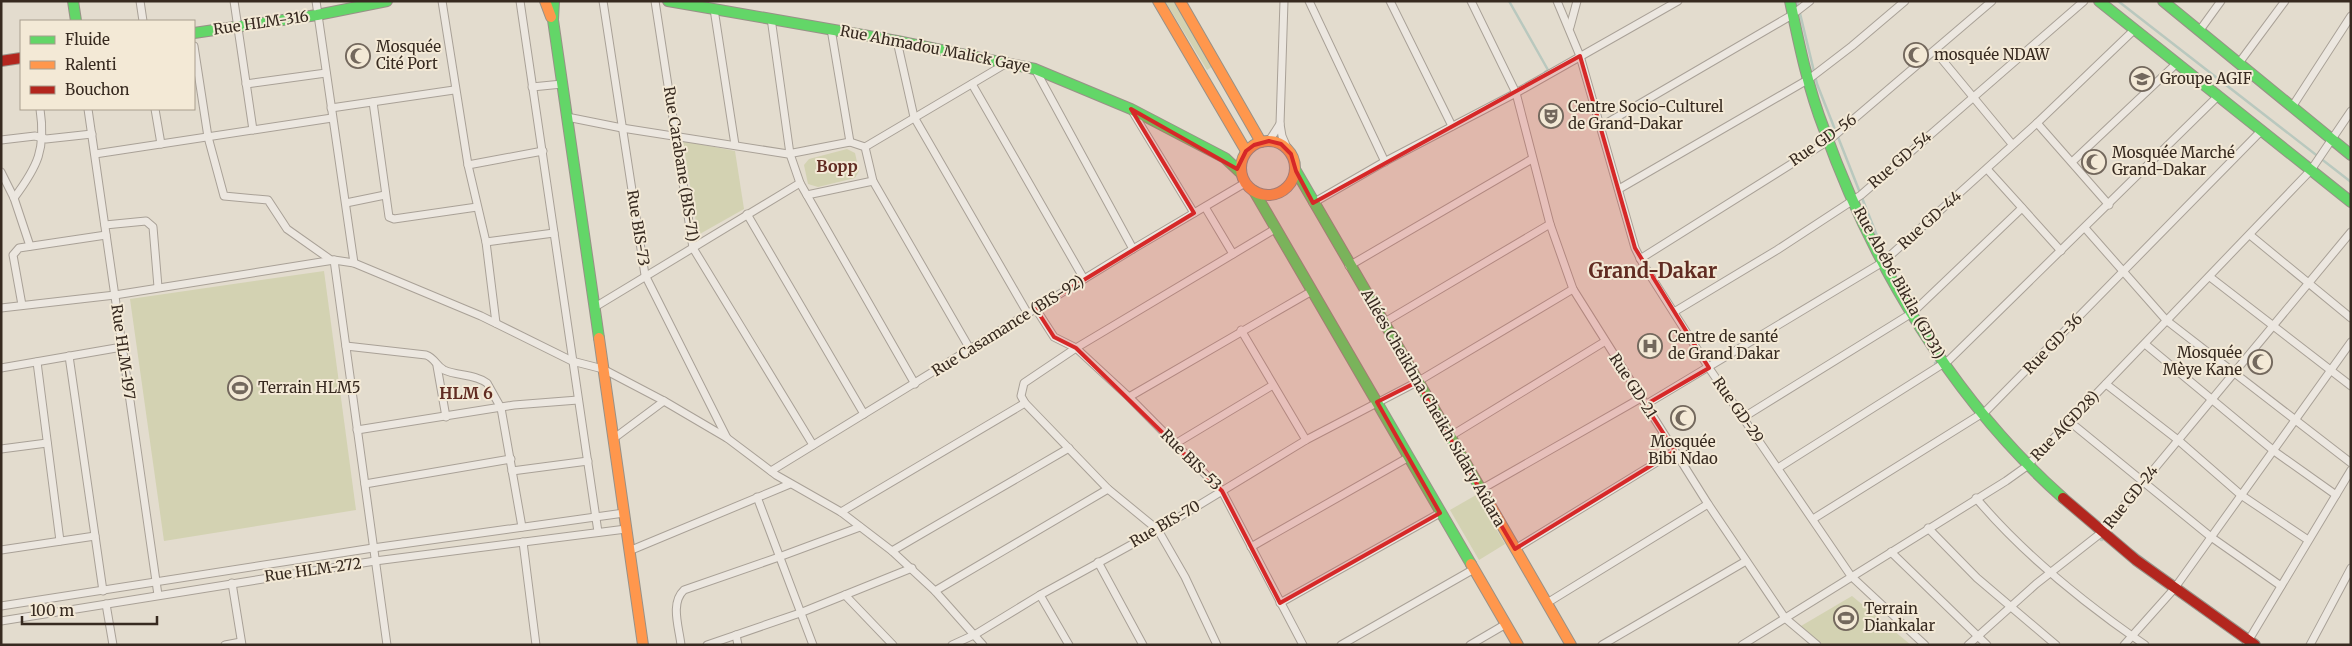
<svg xmlns="http://www.w3.org/2000/svg" width="2352" height="646" font-family="Merriweather,serif">
<style>
.green{fill:#d3d2b2}
.lines{fill:none;stroke-linecap:round;stroke-linejoin:round}
.stream{stroke:#b9c8be;stroke-width:2.5}
.street-casing{stroke:#a9a197;stroke-width:9}
.fast-casing{stroke:#989187;stroke-width:12}
.slow-casing{stroke:#989187;stroke-width:12}
.jam-casing{stroke:#989187;stroke-width:12}
.street{stroke:#ece7e0;stroke-width:7}
.fast{stroke:#63d668;stroke-width:10}
.slow{stroke:#ff974d;stroke-width:10}
.jam{stroke:#b3261e;stroke-width:10}
.marked{fill:#d62828;fill-opacity:0.2;stroke:#d62828;stroke-width:4;stroke-linejoin:round}
.labels{text-anchor:middle;stroke-width:4;stroke-linejoin:round;paint-order:stroke}
.street-label{font-size:15px;fill:#372a20;stroke:#f3e9d6}
.poi-label{font-size:15px;fill:#372a20;stroke:#f3e9d6;text-anchor:start}
.neighbourhood-label{font-size:16px;font-weight:bold;fill:#612c22;stroke:#f3e9d6}
.district-label{font-size:20px;font-weight:bold;fill:#612c22;stroke:#f3e9d6}
</style>
<rect width="100%" height="100%" fill="#e3dcce"/>
<g class="green">
<polygon points="1165,1 1174,1 1213,66 1207,70"/>
<polygon points="683,141 735,151 744,209 698,235"/>
<polygon points="847,149 855,153 859,171 855,178 818,187 808,184 804,165 809,159"/>
<polygon points="324,271 356,510 164,541 130,299"/>
<polygon points="1476,495 1505,544 1479,560 1450,510"/>
<polygon points="1852,596 1911,645 1823,645 1801,626"/>
</g>
<g class="lines">
<g class="stream">
<polyline points="1509,1 1548,70 1545,72"/>
<polyline points="1797,1 1817,84 1885,256 1893,270"/>
<polyline points="2118,1 2351,182"/>
<polyline points="1935,363 1938,362"/>
<polyline points="2101,540 2102,540"/>
<polyline points="2133,551 2176,584"/>
</g>
<defs>
<g id="street">
<polyline points="140,1 143,21"/>
<polyline points="234,1 253,130"/>
<polyline points="316,1 354,263"/>
<polyline points="442,1 468,165 486,242 496,323"/>
<polyline points="520,1 598,532"/>
<polyline points="603,1 645,275 727,438"/>
<polyline points="655,1 693,248 813,445"/>
<polyline points="1284,1 1280,124 1282,136 1288,150"/>
<polyline points="1309,1 1385,162"/>
<polyline points="1390,1 1452,126"/>
<polyline points="1471,1 1516,93 1550,224 1573,289 1708,504 1785,618 1817,645"/>
<polyline points="1557,1 1580,56 1635,248 1643,264 1709,368 1851,576 1925,645"/>
<polyline points="714,9 735,145"/>
<polyline points="771,18 790,154 800,183 915,384"/>
<polyline points="1570,27 1577,1"/>
<polyline points="831,29 850,142"/>
<polyline points="2200,30 2221,1"/>
<polyline points="897,41 914,117 1028,314"/>
<polyline points="194,46 208,137 224,196 268,200 287,229 331,260"/>
<polyline points="1935,51 2012,144"/>
<polyline points="2239,63 2285,1"/>
<polyline points="1035,69 1133,249"/>
<polyline points="246,84 326,73"/>
<polyline points="972,84 1084,279"/>
<polyline points="532,87 562,84"/>
<polyline points="373,102 389,217 394,219 477,207"/>
<polyline points="2292,107 2351,16"/>
<polyline points="331,108 454,90"/>
<polyline points="88,109 158,595"/>
<polyline points="155,109 161,144"/>
<polyline points="1131,109 1194,213"/>
<polyline points="567,117 622,128 788,154 850,142 865,147 873,181 970,349"/>
<polyline points="2037,123 2109,205"/>
<polyline points="1600,127 1792,15 1810,1"/>
<polyline points="1,140 35,136 46,139 92,134"/>
<polyline points="1269,141 1280,124"/>
<polyline points="865,147 1007,63"/>
<polyline points="95,154 332,118"/>
<polyline points="2072,162 2177,63"/>
<polyline points="468,165 543,151"/>
<polyline points="1987,169 2061,251"/>
<polyline points="1,172 14,198 30,246"/>
<polyline points="1619,189 1809,79 1852,46 1905,1"/>
<polyline points="807,195 873,181"/>
<path d="M14,198C38,166 46,149 40,109"/>
<polyline points="346,203 385,195"/>
<polyline points="1313,203 1384,162 1516,93 1678,1"/>
<polyline points="1205,207 1233,254"/>
<polyline points="747,214 864,414"/>
<polyline points="105,225 146,221 153,227 158,287"/>
<polyline points="2085,228 2166,320 2351,463"/>
<polyline points="2250,235 2351,318"/>
<polyline points="486,242 554,233"/>
<polyline points="1640,259 1828,141 1992,1"/>
<polyline points="334,260 387,645"/>
<polyline points="1349,266 1532,159"/>
<polyline points="2210,277 2351,386"/>
<polyline points="22,305 13,255 19,248 106,235"/>
<polyline points="595,307 800,183"/>
<polyline points="1,308 115,295 334,260 354,263 481,316 572,361 603,369 664,401 727,438 776,475 841,512 892,551 935,591 983,645"/>
<polyline points="1036,309 1054,337 1076,348 1129,397 1222,491 1303,645"/>
<polyline points="1674,312 1777,250 1861,195 2084,1"/>
<polyline points="1383,323 1550,224"/>
<polyline points="1241,330 1306,440"/>
<polyline points="2145,344 2274,451 2336,495"/>
<path d="M346,346L426,355C435,358 436,366 444,370C457,376 475,374 487,383L501,408L522,527"/>
<polyline points="69,356 103,591"/>
<polyline points="37,362 60,541"/>
<polyline points="437,366 446,417"/>
<polyline points="1,368 122,347"/>
<polyline points="2106,384 2178,440 2241,495 2308,540"/>
<polyline points="1129,397 1312,291"/>
<polyline points="1645,405 1883,262 2037,123 2135,29"/>
<polyline points="1744,417 1912,313 2022,208"/>
<polyline points="2070,422 2211,537 2281,586"/>
<polyline points="357,430 514,405 578,400"/>
<polyline points="1449,437 1604,342"/>
<polyline points="613,439 664,401"/>
<polyline points="1175,444 1273,385"/>
<polyline points="1,449 47,443"/>
<polyline points="1778,468 1949,360 2218,96"/>
<polyline points="512,471 588,461"/>
<polyline points="771,471 1133,249 1245,183"/>
<polyline points="365,484 511,459"/>
<polyline points="1480,490 1641,398"/>
<polyline points="757,497 813,645"/>
<path d="M1976,498C2024,555 2084,603 2145,645"/>
<polyline points="841,512 1025,403"/>
<polyline points="1813,519 1986,411 2261,131"/>
<polyline points="1928,528 1977,578 2056,645"/>
<polyline points="523,542 536,645"/>
<polyline points="1251,547 1409,457"/>
<polyline points="1515,549 1675,451"/>
<polyline points="1,550 95,536"/>
<polyline points="629,551 790,484"/>
<polyline points="892,551 1069,448"/>
<polyline points="1891,552 1987,645"/>
<polyline points="1098,562 1143,645"/>
<polyline points="232,583 242,645"/>
<polyline points="935,591 1108,489"/>
<polyline points="845,595 893,645"/>
<polyline points="1040,595 1069,645"/>
<polyline points="1280,603 1440,513"/>
<polyline points="1547,603 1708,504"/>
<polyline points="106,604 113,645"/>
<polyline points="1,606 373,548 624,513"/>
<polyline points="1,621 375,561 626,529"/>
<polyline points="736,635 738,645"/>
<polyline points="2247,643 2351,470"/>
<polyline points="225,645 241,642"/>
<path d="M681,645C679,627 670,603 684,590L779,557L860,527"/>
<polyline points="707,645 800,613 912,568"/>
<polyline points="952,645 976,634 1040,595 1158,530 1306,440 1417,382 1573,289"/>
<polyline points="1217,645 1185,577 1158,530 1108,489 1025,403 1021,396 1024,383 1076,348 1275,229"/>
<polyline points="1341,645 1474,569"/>
<polyline points="1470,645 1506,624"/>
<polyline points="1602,645 1746,561"/>
<polyline points="1742,645 2006,481 2027,466 2311,170 2351,111"/>
<polyline points="1968,645 2036,584 2101,533 2351,232"/>
<polyline points="2124,645 2174,589 2351,342"/>
<polyline points="2310,645 2351,568"/>
</g>
<g id="fast">
<polyline points="73,1 76,21"/>
<polyline points="554,1 553,20 599,338"/>
<polyline points="668,1 897,41 1035,69 1131,109 1225,158 1241,173"/>
<path d="M1790,1C1799,44 1808,88 1824,129C1873,266 1953,400 2063,498"/>
<polyline points="2099,1 2351,202"/>
<polyline points="2163,1 2351,155"/>
<polyline points="194,33 317,15 387,1"/>
<polyline points="1296,171 1489,503"/>
<polyline points="1254,191 1471,564"/>
</g>
<g id="slow">
<polyline points="545,1 551,17"/>
<polyline points="1158,1 1246,151"/>
<polyline points="1180,1 1261,142"/>
<circle cx="1268" cy="168" r="27"/>
<polyline points="599,338 643,645"/>
<polyline points="1489,503 1571,645"/>
<polyline points="1471,564 1518,645"/>
</g>
<g id="jam">
<polyline points="1,61 21,58"/>
<polyline points="2063,498 2136,560 2255,645"/>
</g>
</defs>
<use href="#street" class="street-casing"/>
<use href="#fast" class="fast-casing"/>
<use href="#slow" class="slow-casing"/>
<use href="#jam" class="jam-casing"/>
<use href="#street" class="street"/>
<use href="#fast" class="fast"/>
<use href="#slow" class="slow"/>
<use href="#jam" class="jam"/>
</g>
<path class="marked" d="M1580,56L1635,248L1709,368L1645,405L1675,451L1515,549L1417,382L1377,402L1440,513L1280,603L1222,491L1076,348L1054,337L1036,309L1194,213L1131,109L1237,169L1246,151L1254,145L1269,141L1281,144L1291,154L1296,171L1313,203Z"/>
<defs>
<symbol id="mosque-ring" viewBox="-11 -11 22 22"><circle r="9.5" fill="#f3e9d6" stroke="#73685d" stroke-width="1.5"/><path d="M3.5-4.9A6 6 0 1 0 3.5 4.9A5 5 0 1 1 3.5-4.9Z" fill="#73685d"/></symbol>
<symbol id="university-ring" viewBox="-11 -11 22 22"><circle r="9.5" fill="#f3e9d6" stroke="#73685d" stroke-width="1.5"/><path d="M0-5L7-2L0 1L-7-2ZM-4 1L0 2.5L4 1V4Q0 6-4 4Z" fill="#73685d"/></symbol>
<symbol id="theatre-ring" viewBox="-11 -11 22 22"><circle r="9.5" fill="#f3e9d6" stroke="#73685d" stroke-width="1.5"/><path d="M-5-5.5Q0-4 5-5.5V0Q5 5 0 6Q-5 5-5 0ZM-3.3-2.5H-1v1.5H-3.3ZM1-2.5H3.3v1.5H1ZM-2.8 1Q0 5.5 2.8 1Z" fill="#73685d"/></symbol>
<symbol id="hospital-ring" viewBox="-11 -11 22 22"><circle r="9.5" fill="#f3e9d6" stroke="#73685d" stroke-width="1.5"/><path d="M-5-5h3v3.5h4V-5h3V5h-3V1.5h-4V5h-3Z" fill="#73685d"/></symbol>
<symbol id="stadium-ring" viewBox="-11 -11 22 22"><circle r="9.5" fill="#f3e9d6" stroke="#73685d" stroke-width="1.5"/><path d="M0-5a6.5 5 0 1 0 0 10a6.5 5 0 1 0 0-10ZM-3.5-1.8h7v3.6h-7Z" fill="#73685d"/></symbol>
</defs>
<g fill-rule="evenodd">
<use href="#mosque-ring" x="1902" y="41" width="28" height="28"/>
<use href="#mosque-ring" x="344" y="42" width="28" height="28"/>
<use href="#university-ring" x="2128" y="65" width="28" height="28"/>
<use href="#theatre-ring" x="1537" y="102" width="28" height="28"/>
<use href="#mosque-ring" x="2080" y="148" width="28" height="28"/>
<use href="#hospital-ring" x="1636" y="332" width="28" height="28"/>
<use href="#mosque-ring" x="2246" y="348" width="28" height="28"/>
<use href="#stadium-ring" x="226" y="374" width="28" height="28"/>
<use href="#mosque-ring" x="1669" y="404" width="28" height="28"/>
<use href="#stadium-ring" x="1832" y="604" width="28" height="28"/>
</g>
<g class="labels">
<g class="street-label">
<text transform="translate(261 23) rotate(-8)" y="5">Rue HLM-316</text>
<text transform="translate(935 49) rotate(11)" y="5">Rue Ahmadou Malick Gaye</text>
<text transform="translate(1823 140) rotate(-35)" y="5">Rue GD-56</text>
<text transform="translate(1900 160) rotate(-41)" y="5">Rue GD-54</text>
<text transform="translate(681 164) rotate(81)" y="5">Rue Carabane (BIS-71)</text>
<text transform="translate(1930 220) rotate(-42)" y="5">Rue GD-44</text>
<text transform="translate(638 228) rotate(81)" y="5">Rue BIS-73</text>
<text transform="translate(1899 283) rotate(61)" y="5">Rue Abébé Bikila (GD31)</text>
<text transform="translate(1008 326) rotate(-32)" y="5">Rue Casamance (BIS-92)</text>
<text transform="translate(2053 344) rotate(-46)" y="5">Rue GD-36</text>
<text transform="translate(123 352) rotate(82)" y="5">Rue HLM-197</text>
<text transform="translate(1633 386) rotate(57)" y="5">Rue GD-21</text>
<text transform="translate(1433 408) rotate(60)" y="5">Allées Cheikhna Cheikh Sidaty Aîdara</text>
<text transform="translate(1738 410) rotate(55)" y="5">Rue GD-29</text>
<text transform="translate(2065 426) rotate(-46)" y="5">Rue A(GD28)</text>
<text transform="translate(1191 460) rotate(45)" y="5">Rue BIS-53</text>
<text transform="translate(2131 497) rotate(-51)" y="5">Rue GD-24</text>
<text transform="translate(1165 524) rotate(-30)" y="5">Rue BIS-70</text>
<text transform="translate(313 570) rotate(-8)" y="5">Rue HLM-272</text>
</g>
<g class="poi-label">
<text x="376" y="52">Mosquée<tspan x="376" dy="17">Cité Port</tspan></text>
<text x="1934" y="60">mosquée NDAW</text>
<text x="2160" y="84">Groupe AGIF</text>
<text x="1568" y="112">Centre Socio-Culturel<tspan x="1568" dy="17">de Grand-Dakar</tspan></text>
<text x="2112" y="158">Mosquée Marché<tspan x="2112" dy="17">Grand-Dakar</tspan></text>
<text x="1668" y="342">Centre de santé<tspan x="1668" dy="17">de Grand Dakar</tspan></text>
<text x="2242" y="358" text-anchor="end">Mosquée<tspan x="2242" dy="17">Mèye Kane</tspan></text>
<text x="258" y="393">Terrain HLM5</text>
<text x="1683" y="447" text-anchor="middle">Mosquée<tspan x="1683" dy="17">Bibi Ndao</tspan></text>
<text x="1864" y="614">Terrain<tspan x="1864" dy="17">Diankalar</tspan></text>
</g>
<g class="neighbourhood-label">
<text x="837" y="172">Bopp</text>
<text x="466" y="399">HLM 6</text>
</g>
<g class="district-label">
<text x="1653" y="278">Grand-Dakar</text>
</g>
</g>
<rect width="2352" height="646" fill="none" stroke="#372a20" stroke-width="5"/>
<rect x="20" y="20" width="175" height="90" fill="#f3e9d6" stroke="#a89d8d"/>
<rect x="30" y="36" width="25" height="8" fill="#63d668" stroke="#a89d8d"/>
<text x="65" y="45" font-size="15" fill="#372a20">Fluide</text>
<rect x="30" y="61" width="25" height="8" fill="#ff974d" stroke="#a89d8d"/>
<text x="65" y="70" font-size="15" fill="#372a20">Ralenti</text>
<rect x="30" y="86" width="25" height="8" fill="#b3261e" stroke="#a89d8d"/>
<text x="65" y="95" font-size="15" fill="#372a20">Bouchon</text>
<path d="M22 616v8h135v-8" fill="none" stroke="#372a20" stroke-width="2.5"/>
<text x="30" y="616" font-size="15" fill="#372a20" stroke="#f3e9d6" stroke-width="4" paint-order="stroke">100 m</text>
</svg>
